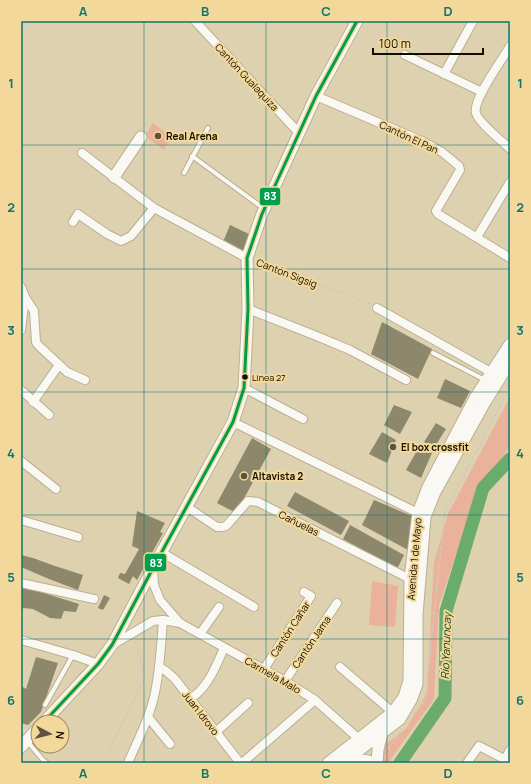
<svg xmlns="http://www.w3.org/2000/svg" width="531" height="784" font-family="Manrope,sans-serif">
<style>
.green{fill:#eab19b}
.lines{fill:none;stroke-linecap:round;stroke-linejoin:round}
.river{stroke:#6bac6d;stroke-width:13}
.building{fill:#8d876b}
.lane-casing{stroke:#b9af94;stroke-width:6}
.street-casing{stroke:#b9af94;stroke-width:10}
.secondary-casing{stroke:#b9af94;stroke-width:13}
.path{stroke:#cfcac0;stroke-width:1.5;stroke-dasharray:4 2;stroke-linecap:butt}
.lane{stroke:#faf8f3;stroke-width:4}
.street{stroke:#faf8f3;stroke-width:8}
.secondary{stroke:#faf8f3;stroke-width:11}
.bus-1-casing{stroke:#f2d99b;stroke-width:6}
.bus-1{stroke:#019e4d;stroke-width:3}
.grid{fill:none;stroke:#0f766e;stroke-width:1;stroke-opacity:0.55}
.poi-dot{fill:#5c523d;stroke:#f2d99b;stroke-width:1.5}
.bus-dot{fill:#160d00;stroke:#f2d99b;stroke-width:1.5}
.labels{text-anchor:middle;stroke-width:4;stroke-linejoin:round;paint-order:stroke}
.bus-label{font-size:9px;fill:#160d00;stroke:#f2d99b;text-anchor:start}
.street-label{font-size:10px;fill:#160d00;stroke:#f2d99b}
.poi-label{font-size:10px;font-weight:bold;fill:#160d00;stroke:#f2d99b;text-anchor:start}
.water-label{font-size:11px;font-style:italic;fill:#153c1d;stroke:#f2d99b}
.line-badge{stroke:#f2d99b;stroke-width:1.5}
.badge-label{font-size:11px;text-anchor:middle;font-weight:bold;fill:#fff}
.neatline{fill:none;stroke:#0f766e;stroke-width:1.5}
.grid-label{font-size:13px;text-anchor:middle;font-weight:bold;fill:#0f766e}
</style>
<rect width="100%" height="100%" fill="#ded1af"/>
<g class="green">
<polygon points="153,123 171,137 164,150 145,136"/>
<polygon points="510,397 510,444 465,528 439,605 434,699 388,763 360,763 406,729 427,693 434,562 448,514"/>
<polygon points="372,581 398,586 395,627 369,625"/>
</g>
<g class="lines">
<polyline class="river" points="400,763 445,698 446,611 483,488 510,459"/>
</g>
<g class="building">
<polygon points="230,225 249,234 244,252 223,242"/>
<polygon points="382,322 432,349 418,379 371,354"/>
<polygon points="445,379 470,391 461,408 437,398"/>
<polygon points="394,405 412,412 400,434 384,425"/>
<polygon points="436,423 446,429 434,448 424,442"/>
<polygon points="382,432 396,440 387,463 369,454"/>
<polygon points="252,438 271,449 236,513 217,503"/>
<polygon points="419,447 432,453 421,478 406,470"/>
<polygon points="295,492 349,521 341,535 287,506"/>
<polygon points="374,500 412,516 408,550 362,525"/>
<polygon points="137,511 165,523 160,532 163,533 137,580 133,576 129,584 118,578 120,573 125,574 139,549 132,546"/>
<polygon points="350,525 404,555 397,569 343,539"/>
<polygon points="21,555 33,558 52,565 83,575 78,590 49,579 21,567"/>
<polygon points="21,586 79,604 76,612 64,611 61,619 50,618 33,609 23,608 21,615"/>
<polygon points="104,595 110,598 103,610 98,608"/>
<polygon points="36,657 58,663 41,712 28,725 21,723 21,693 23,687 26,689"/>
</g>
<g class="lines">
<defs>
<g id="lane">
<polyline points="192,156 263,208"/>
<polyline points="184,173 208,128"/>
<polyline points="433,353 485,380"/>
<polyline points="45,705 73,655"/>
<polyline points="27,741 43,760 47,763"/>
</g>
<g id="street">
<polyline points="195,21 299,133"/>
<path d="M510,46C503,59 472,100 476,113C478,122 502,141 510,149"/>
<polyline points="405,55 482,92"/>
<polyline points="444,74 473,21"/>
<polyline points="316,96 422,141 442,152 459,166 460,170 436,211 438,214 510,258"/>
<polyline points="82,153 154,208 247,258"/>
<polyline points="73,222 78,214 107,234 121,241 131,236 154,208"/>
<polyline points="477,237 510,182"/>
<polyline points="21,287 25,297 21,330"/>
<polyline points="25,297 34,311 36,342 38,345 67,372 85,380"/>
<polyline points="377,308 496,375"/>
<polyline points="248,309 319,337 350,350 406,380"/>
<polyline points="244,388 303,419"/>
<polyline points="21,390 49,415"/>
<polyline points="33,402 59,365"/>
<polyline points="233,422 418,513"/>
<polyline points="21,461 56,489"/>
<polyline points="187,507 217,527 222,527 226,526 248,501 258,502 414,581"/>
<polyline points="21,520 78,537"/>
<polyline points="161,552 254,607"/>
<polyline points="153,568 154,585 160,600 180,623 285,681 315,700 359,739"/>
<polyline points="21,583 94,599"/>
<polyline points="200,634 219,607"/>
<polyline points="21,640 73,655 98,664"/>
<polyline points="112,645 153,621 163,620 180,623"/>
<polyline points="159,667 166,671 175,679 240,763"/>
<polyline points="340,667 396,715"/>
<polyline points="264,669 311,596 304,592"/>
<polyline points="285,681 337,603"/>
<path d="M190,699C208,688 216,666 224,648"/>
<polyline points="148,717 170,744"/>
<polyline points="216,732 248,703"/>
<polyline points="505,759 510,750"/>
<path d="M128,763C137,741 149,720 154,697C160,672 161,646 163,620"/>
<polyline points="242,763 315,700"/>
<polyline points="467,763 479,746 510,762"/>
</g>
<g id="secondary">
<polyline points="114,177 141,137"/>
<polyline points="44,722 98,664 112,645 153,568 233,422 244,388 248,309 247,258 262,214 316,96 357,21"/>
<polyline points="21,747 38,728"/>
<polyline points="328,763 393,712 404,697 409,681 410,579 418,513 428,487 475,398 510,344"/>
<polyline points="342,763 400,719 411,700 417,684 417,615 425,517 435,492 485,402 510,362"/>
<polyline points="344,763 364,760 377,763 378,749 383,730"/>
</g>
</defs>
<use href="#lane" class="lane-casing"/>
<use href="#street" class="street-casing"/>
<use href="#secondary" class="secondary-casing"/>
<g class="path">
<polyline points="256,261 370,304"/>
<polyline points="427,681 445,511 510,387"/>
<polyline points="414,714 425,700 426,687"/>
<polyline points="388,749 402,729"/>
<polyline points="107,754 143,681 142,662 135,641"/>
</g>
<use href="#lane" class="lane"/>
<use href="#street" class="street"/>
<use href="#secondary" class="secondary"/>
<defs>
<polyline id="bus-1" points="44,722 98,664 112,645 153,568 233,422 244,388 248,309 247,258 262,214 316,96 357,21"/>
</defs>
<use href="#bus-1" class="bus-1-casing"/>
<use href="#bus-1" class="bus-1"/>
</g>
<path class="grid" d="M144,21V763M266,21V763M387,21V763M21,145H510M21,269H510M21,392H510M21,515H510M21,639H510"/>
<g class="poi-dot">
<circle cx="158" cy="136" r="4"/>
<circle cx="393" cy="447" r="4"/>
<circle cx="244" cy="476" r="4"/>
</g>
<circle class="bus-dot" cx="245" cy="377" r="3.5"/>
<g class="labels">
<g class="bus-label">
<text x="252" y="381">Linea 27</text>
</g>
<g class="street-label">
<text transform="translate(247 77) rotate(47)" y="4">Cantón Gualaquiza</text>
<text transform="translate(409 137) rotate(25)" y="4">Cantón El Pan</text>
<text transform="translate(287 273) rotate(21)" y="4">Cantón Sigsig</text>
<text transform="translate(299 523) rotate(27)" y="4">Cañuelas</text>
<text transform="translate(414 559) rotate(-85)" y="4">Avenida 1 de Mayo</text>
<text transform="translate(290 629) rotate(-57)" y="4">Cantón Cañar</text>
<text transform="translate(311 642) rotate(-56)" y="4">Cantón Jama</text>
<text transform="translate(273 675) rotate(30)" y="4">Carmela Malo</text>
<text transform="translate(201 713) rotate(52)" y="4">Juan Idrovo</text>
</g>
<g class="poi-label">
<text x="166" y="140">Real Arena</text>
<text x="401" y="451">El box crossfit</text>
<text x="252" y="480">Altavista 2</text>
</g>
<g class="water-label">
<text transform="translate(446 646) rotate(-88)" y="4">Río Yanuncay</text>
</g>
</g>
<g class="line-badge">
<rect x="259" y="187" width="22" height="19" rx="4" fill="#019e4d"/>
<rect x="144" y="553" width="23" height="19" rx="4" fill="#019e4d"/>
</g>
<g class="badge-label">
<text x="270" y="200">83</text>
<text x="156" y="567">83</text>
</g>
<rect width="531" height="784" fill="none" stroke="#f2d99b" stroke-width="44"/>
<g transform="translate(50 734) rotate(97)"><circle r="19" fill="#f2d99b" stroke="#9a875d"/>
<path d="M0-3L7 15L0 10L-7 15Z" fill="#5c523d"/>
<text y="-6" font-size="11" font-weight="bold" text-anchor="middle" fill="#160d00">N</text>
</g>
<path d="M373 48v6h110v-6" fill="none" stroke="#160d00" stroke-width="2"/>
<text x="379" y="48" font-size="12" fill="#160d00" stroke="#f2d99b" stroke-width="3" paint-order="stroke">100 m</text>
<rect x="22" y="22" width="487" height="740" class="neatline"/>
<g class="grid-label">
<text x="83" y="16">A</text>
<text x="205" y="16">B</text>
<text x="326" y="16">C</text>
<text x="448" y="16">D</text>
<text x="11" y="88">1</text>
<text x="520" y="88">1</text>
<text x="11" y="212">2</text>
<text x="520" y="212">2</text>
<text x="11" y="335">3</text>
<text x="520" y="335">3</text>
<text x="11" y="458">4</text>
<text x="520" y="458">4</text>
<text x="11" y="582">5</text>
<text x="520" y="582">5</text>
<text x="11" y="705">6</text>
<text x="520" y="705">6</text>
<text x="83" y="778">A</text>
<text x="205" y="778">B</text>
<text x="326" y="778">C</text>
<text x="448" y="778">D</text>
</g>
</svg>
